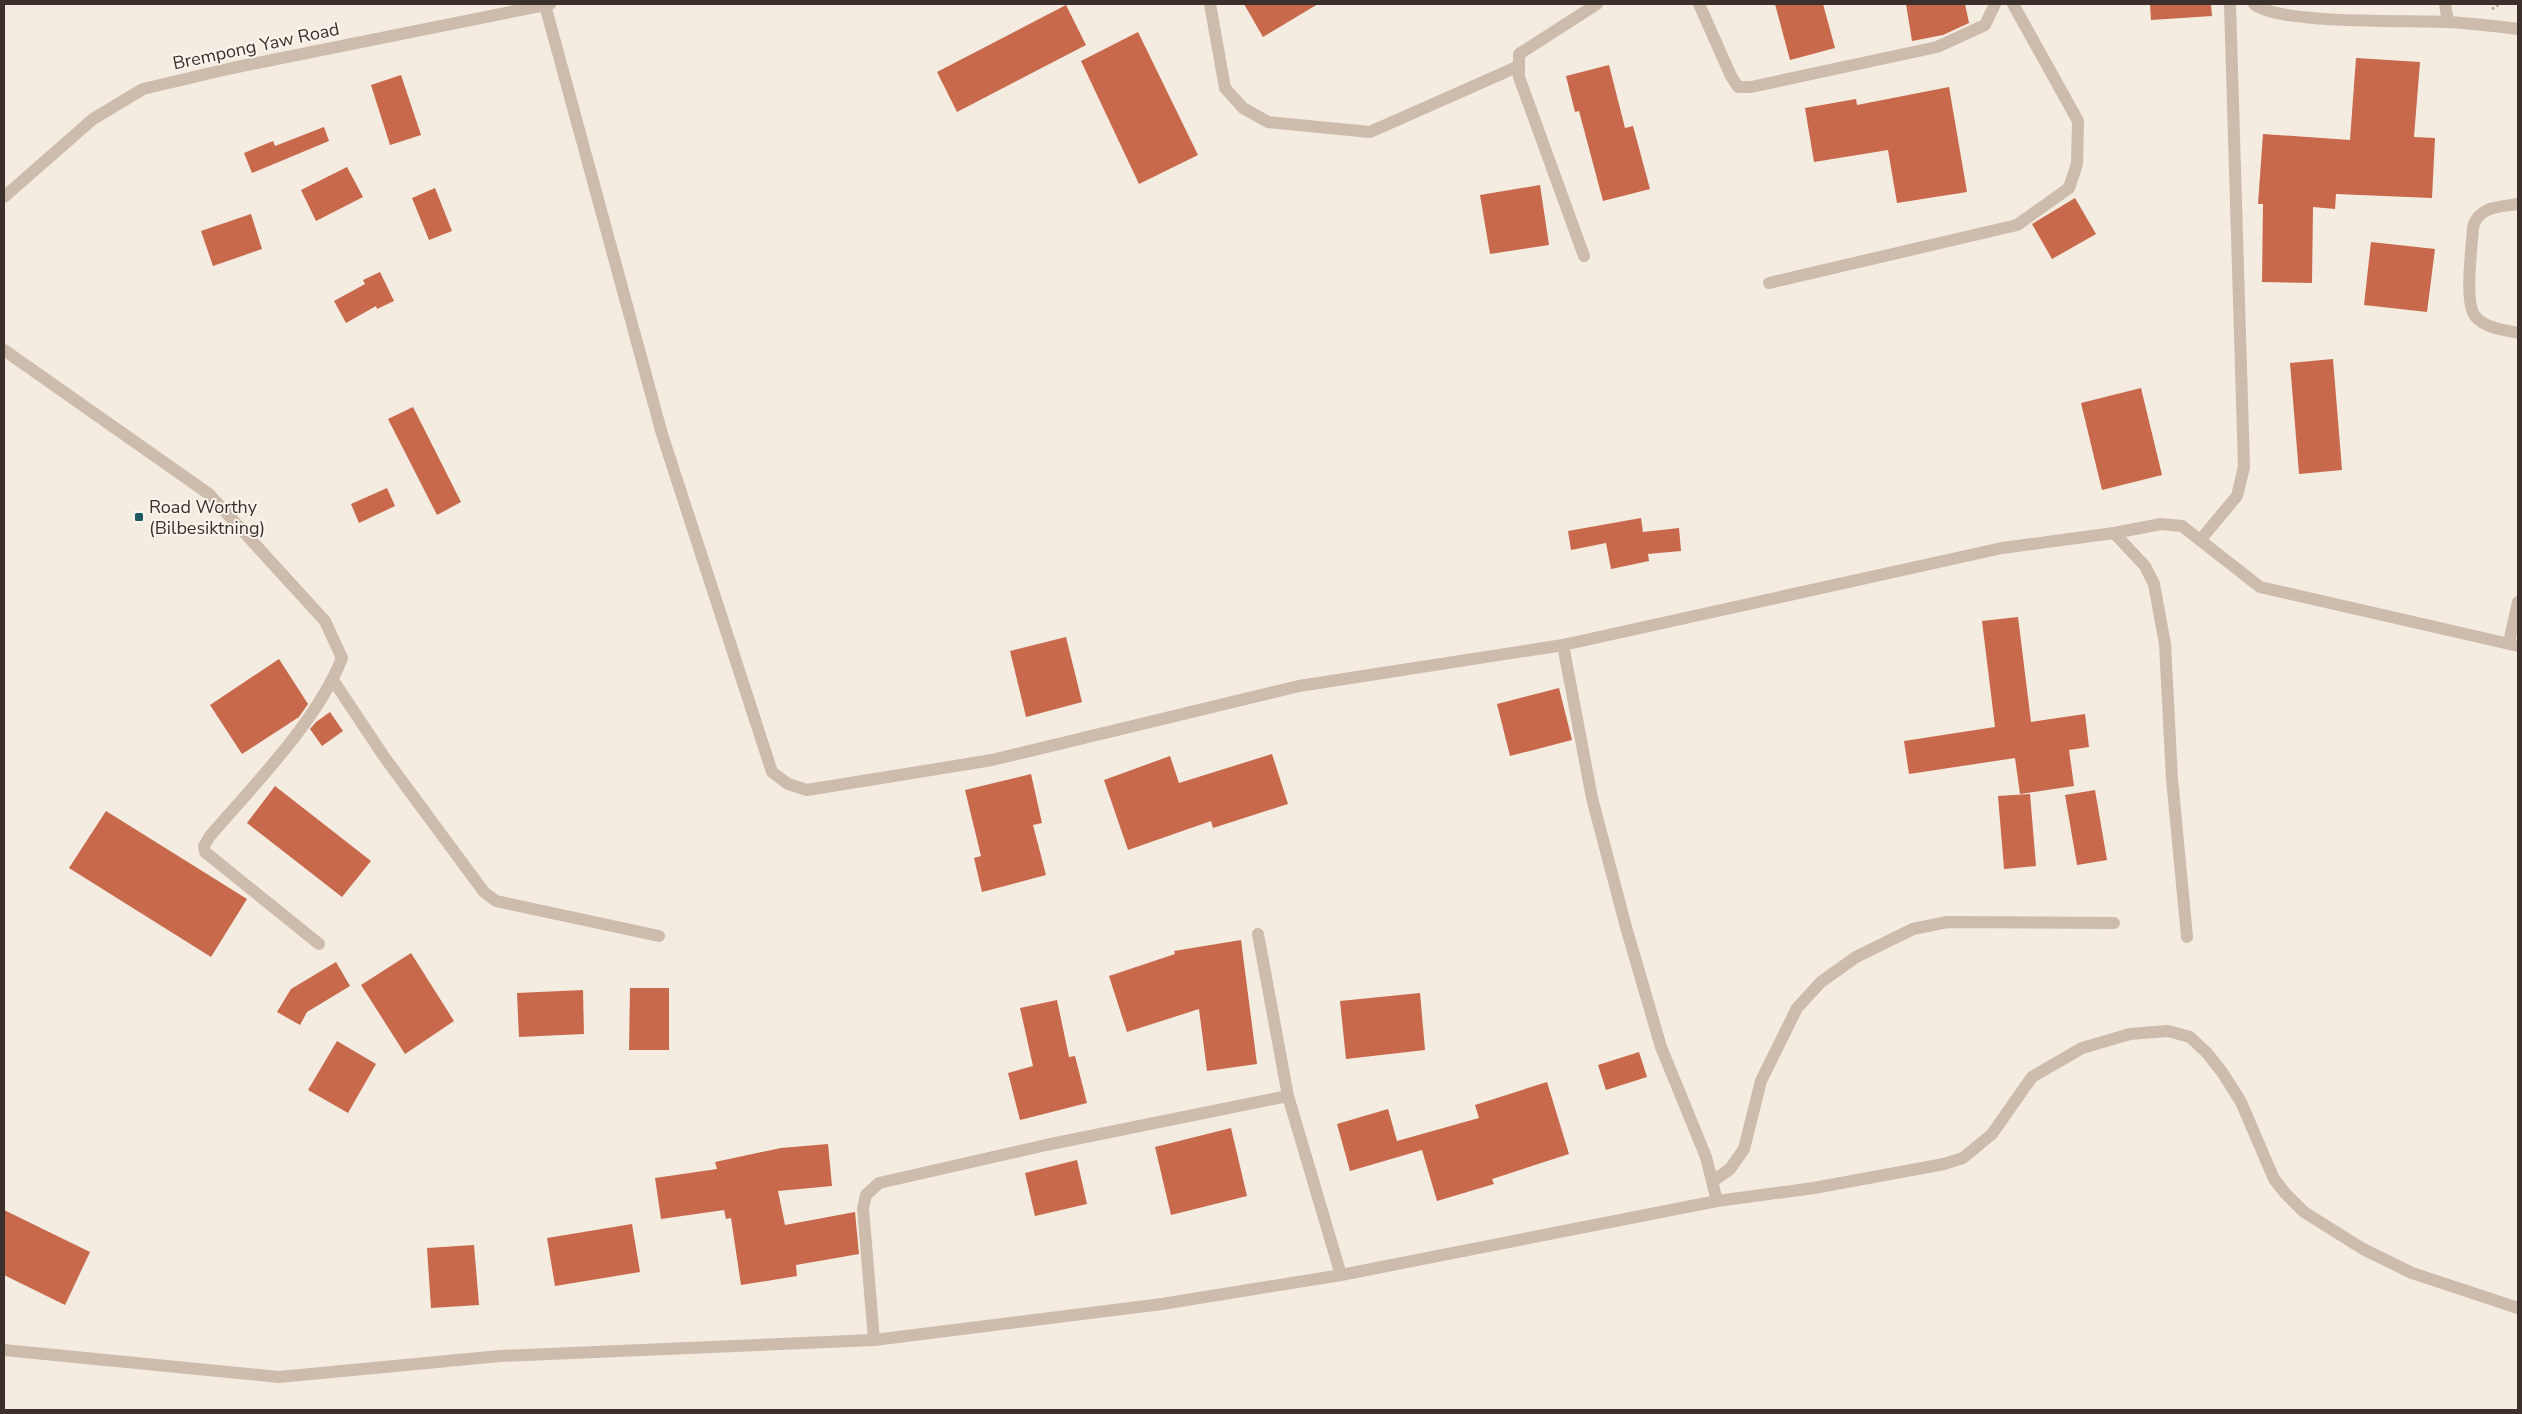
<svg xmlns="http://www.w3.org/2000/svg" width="2522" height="1414" font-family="'Nunito Sans',sans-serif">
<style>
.building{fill:#c8694b}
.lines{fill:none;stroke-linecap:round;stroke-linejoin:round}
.path{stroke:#b9a596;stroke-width:3;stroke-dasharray:2.5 2.5;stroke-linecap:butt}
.minor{stroke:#cdbbac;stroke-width:12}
.poi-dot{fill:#1f5a5e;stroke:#fbf5ee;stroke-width:2}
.labels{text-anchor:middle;stroke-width:4;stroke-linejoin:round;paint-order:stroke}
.street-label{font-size:18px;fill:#3b302b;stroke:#fbf5ee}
.poi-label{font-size:18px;fill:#3b302b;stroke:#fbf5ee;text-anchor:start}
</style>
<rect width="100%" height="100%" fill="#f4ebe1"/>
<g class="building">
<polygon points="1244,4 1318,4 1263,37"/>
<polygon points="1775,4 1823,4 1835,48 1790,60"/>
<polygon points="1906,4 1965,4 1969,23 1943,35 1912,41"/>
<polygon points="2150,4 2211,4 2212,16 2151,20"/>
<polygon points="1066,5 1086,45 957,112 937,72"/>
<polygon points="1138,32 1198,155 1139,184 1081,61"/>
<polygon points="2356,58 2420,62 2414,137 2435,138 2432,198 2336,194 2335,209 2313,207 2312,283 2262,282 2263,204 2258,204 2263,134 2350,140"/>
<polygon points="1609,65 1625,128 1633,126 1650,189 1603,201 1579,111 1575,112 1566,76"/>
<polygon points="401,75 421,135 390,145 371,85"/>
<polygon points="1949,87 1967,192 1897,203 1888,150 1814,162 1805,108 1856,99 1857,105"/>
<polygon points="324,127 329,141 252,173 244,153 273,141 275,146"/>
<polygon points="347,167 363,197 316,221 301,190"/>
<polygon points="1540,185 1549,245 1490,254 1480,195"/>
<polygon points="435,188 452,231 429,240 412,198"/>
<polygon points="2075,198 2096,234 2052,259 2032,224"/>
<polygon points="251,214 262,249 213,266 201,231"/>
<polygon points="2371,242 2435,249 2427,312 2364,305"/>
<polygon points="380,272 394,301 377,309 376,306 346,323 334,301 365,284 363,280"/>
<polygon points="2333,359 2342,470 2299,474 2290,363"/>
<polygon points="2141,388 2162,475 2102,490 2081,403"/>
<polygon points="413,407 461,502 437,515 388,419"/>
<polygon points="387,488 395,506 359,523 351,504"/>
<polygon points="1641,518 1643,532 1679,528 1681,551 1648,554 1649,561 1611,569 1606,543 1571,550 1568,531"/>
<polygon points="2018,617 2031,722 2085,714 2089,747 2069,750 2074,786 2020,794 2015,758 1909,774 1904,741 1995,727 1982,621"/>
<polygon points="1066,637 1082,702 1026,717 1010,651"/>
<polygon points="279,659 308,704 299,717 242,754 210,705"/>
<polygon points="1559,688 1572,740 1510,756 1497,704"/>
<polygon points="330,712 343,731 322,746 310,729 316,722"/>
<polygon points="1272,754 1288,804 1213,828 1211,821 1128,850 1104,780 1170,756 1179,783"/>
<polygon points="1031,774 1042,823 1033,825 1046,875 982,892 974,858 981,856 965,790"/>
<polygon points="275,786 371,861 342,897 247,823"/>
<polygon points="2095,790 2107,860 2077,865 2065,795"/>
<polygon points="2030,794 2036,866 2004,869 1998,796"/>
<polygon points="106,811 247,899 211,957 69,868"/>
<polygon points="1241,940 1257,1064 1207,1071 1199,1009 1127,1032 1109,976 1175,954 1174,951"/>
<polygon points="411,953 454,1021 405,1054 361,985"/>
<polygon points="336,962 350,986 307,1012 300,1025 277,1012 291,989"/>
<polygon points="630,988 669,988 669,1050 629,1050"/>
<polygon points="583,990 584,1034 519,1037 517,993"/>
<polygon points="1420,993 1425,1050 1346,1059 1340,1001"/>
<polygon points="1057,1000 1069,1057 1075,1056 1087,1103 1020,1120 1008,1073 1033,1066 1020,1008"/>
<polygon points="337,1041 376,1064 348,1113 308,1090"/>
<polygon points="1639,1052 1647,1077 1606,1090 1598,1065"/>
<polygon points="1547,1082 1569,1154 1492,1179 1494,1184 1437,1201 1422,1150 1350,1171 1337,1124 1388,1109 1397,1141 1479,1118 1475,1105"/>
<polygon points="1231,1128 1247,1196 1171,1215 1155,1147"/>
<polygon points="828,1144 832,1186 778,1191 785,1225 855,1212 859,1254 796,1265 797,1276 741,1285 731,1218 726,1219 724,1210 661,1219 655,1178 717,1169 715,1162 781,1148"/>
<polygon points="1077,1160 1087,1204 1035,1216 1025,1173"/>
<polygon points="4,1210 90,1252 65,1305 4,1275"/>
<polygon points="632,1224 640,1272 555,1286 547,1238"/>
<polygon points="474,1245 479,1305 431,1308 427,1248"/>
</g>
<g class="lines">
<polyline class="path" points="2492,9 2500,4"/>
<g class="minor">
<polyline points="1210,4 1225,88 1243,108 1268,122 1370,132 1519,66"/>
<polyline points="1699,4 1731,76 1738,87 1751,87 1937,47 1985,25 1995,4"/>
<path d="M2254,4C2280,25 2407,20 2446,22C2470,23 2494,26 2518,29"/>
<polyline points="2445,4 2448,22"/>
<polyline points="4,197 93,119 143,89 232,68 550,4"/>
<path d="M2518,204C2499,207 2479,206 2473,227C2472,247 2464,302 2475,316C2484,328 2505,330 2518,333"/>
<polyline points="1584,256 1519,77 1519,54 1597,4"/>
<polyline points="1769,283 2017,225 2069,188 2077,164 2078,121 2013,4"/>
<path d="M4,350L209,494L325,621L342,658C318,720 254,785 210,836L204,846L205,852L319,944"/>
<polyline points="2114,533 2145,566 2154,584 2165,644 2172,779 2187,937"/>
<polyline points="2201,539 2237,496 2244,467 2230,4"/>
<polyline points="2509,642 2518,602"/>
<polyline points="1563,645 2002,548 2114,533 2161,524 2182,526 2260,587 2518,646"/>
<polyline points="333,680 385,758 484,892 496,901 659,936"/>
<polyline points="1258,934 1288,1096 1341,1275"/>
<polyline points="1713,1181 1730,1169 1744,1149 1761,1081 1797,1008 1821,982 1856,957 1913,929 1947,922 2114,923"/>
<polyline points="1717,1201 1814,1188 1944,1164 1963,1158 1992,1134 2032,1077 2082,1048 2130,1034 2168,1031 2190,1037 2207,1053 2222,1072 2241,1102 2274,1179 2285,1193 2304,1212 2363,1249 2412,1273 2518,1308"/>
<polyline points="874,1340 863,1208 866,1195 879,1183 1046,1145 1288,1096"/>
<polyline points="4,1350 279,1377 500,1356 874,1340 1162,1304 1341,1275 1717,1201 1706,1157 1661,1047 1626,927 1592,798 1563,645 1299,686 992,760 807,790 788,784 772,772 662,434 545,5"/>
</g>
</g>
<rect class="poi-dot" x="134" y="512" width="10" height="10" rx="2.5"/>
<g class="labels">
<g class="street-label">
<text transform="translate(256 46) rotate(-12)" y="6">Brempong Yaw Road</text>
</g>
<g class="poi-label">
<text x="149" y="513">Road Worthy<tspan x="149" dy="21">(Bilbesiktning)</tspan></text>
</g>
</g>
<rect width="2522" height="1414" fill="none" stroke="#3b302b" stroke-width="10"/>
</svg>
